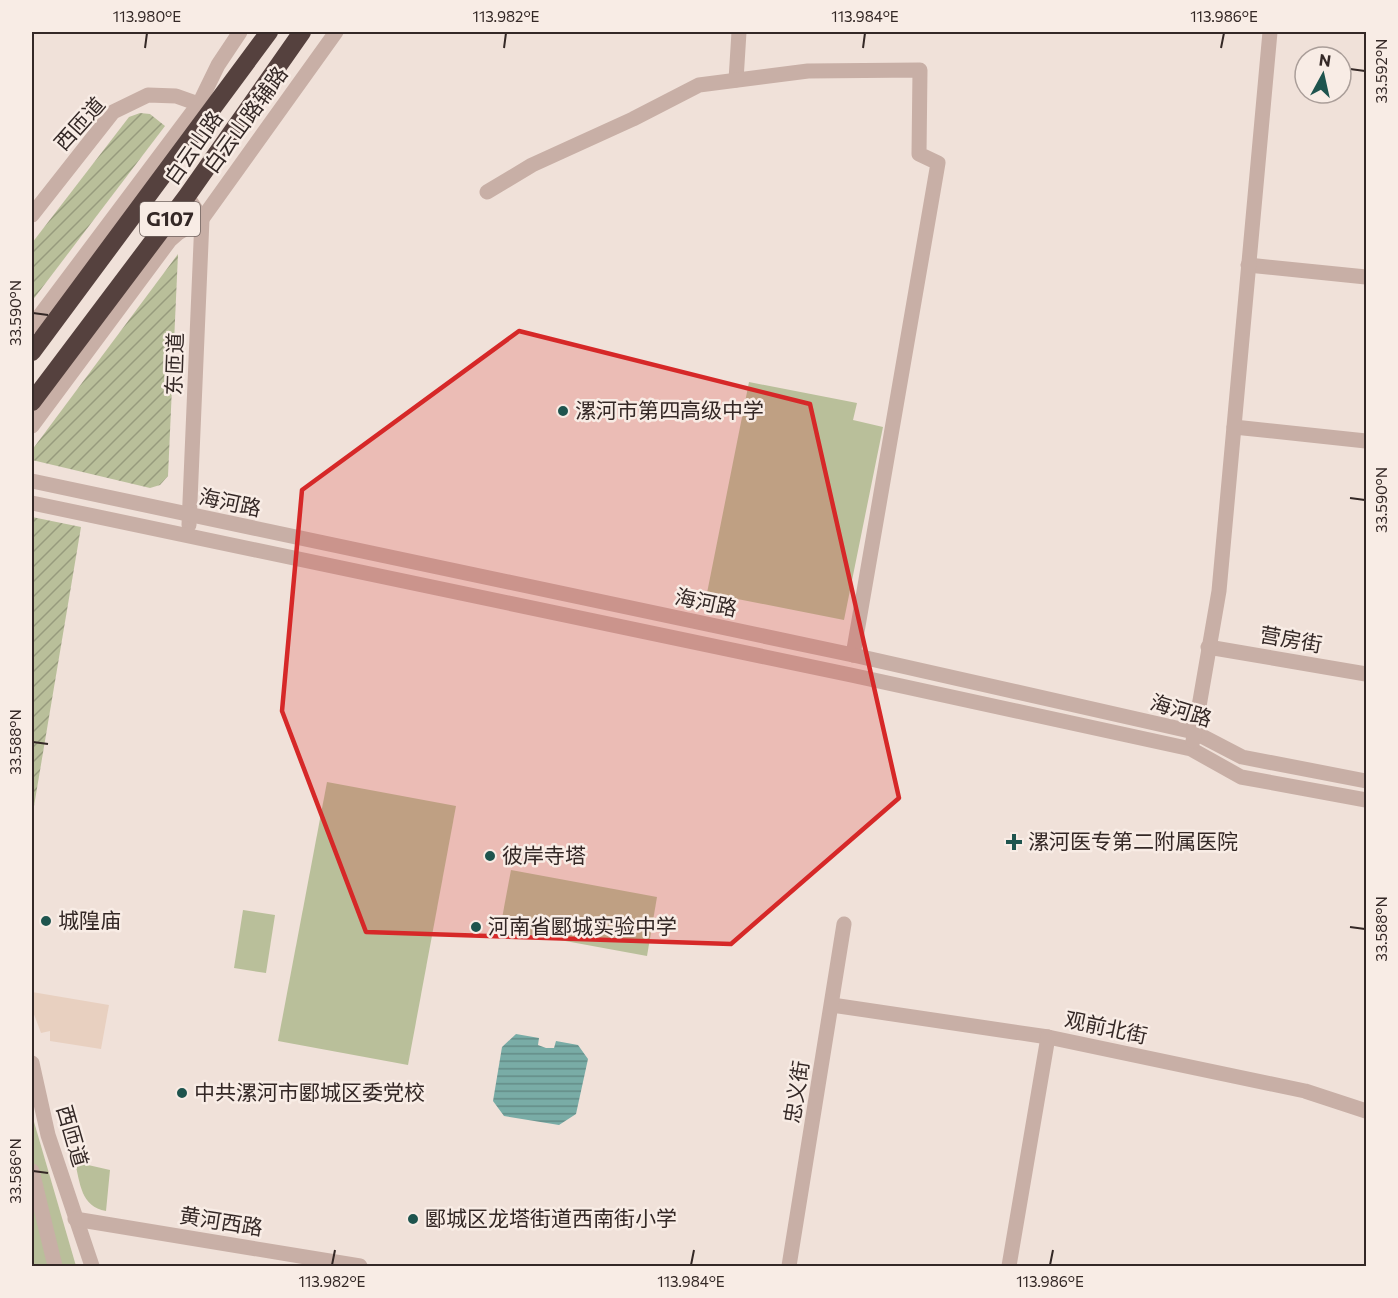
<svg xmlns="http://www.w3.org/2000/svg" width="1398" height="1298" font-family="Commissioner,'Noto Sans SC',sans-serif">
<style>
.green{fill:#b9bf9a}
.garden{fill:url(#garden-furrows)}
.plaza{fill:#e8d0c0}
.water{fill:url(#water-rules)}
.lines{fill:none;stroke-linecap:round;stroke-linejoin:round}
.minor{stroke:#c8afa6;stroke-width:15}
.highway{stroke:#55413e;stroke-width:18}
.marked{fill:#d62828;fill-opacity:0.2;stroke:#d62828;stroke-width:4.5;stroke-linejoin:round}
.ticks{fill:none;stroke:#342826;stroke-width:2}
.poi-dot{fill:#1e544e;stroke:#f8ece5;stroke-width:2}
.labels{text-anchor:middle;stroke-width:5;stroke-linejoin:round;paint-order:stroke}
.shield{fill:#f8ece5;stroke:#6f635f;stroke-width:1.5}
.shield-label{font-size:20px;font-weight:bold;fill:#342826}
.street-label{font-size:21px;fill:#342826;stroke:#f8ece5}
.poi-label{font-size:21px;fill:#342826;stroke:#f8ece5;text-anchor:start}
.neatline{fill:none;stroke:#342826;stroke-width:2}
.ticks-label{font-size:15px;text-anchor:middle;fill:#342826}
</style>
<defs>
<pattern id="garden-furrows" width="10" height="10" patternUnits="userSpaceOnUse" patternTransform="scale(1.5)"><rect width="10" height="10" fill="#b9bf9a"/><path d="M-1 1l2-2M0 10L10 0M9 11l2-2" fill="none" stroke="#979b7d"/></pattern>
<pattern id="water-rules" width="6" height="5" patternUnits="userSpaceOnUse" patternTransform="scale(1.5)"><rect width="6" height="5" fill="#79aca6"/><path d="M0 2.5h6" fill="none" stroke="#648c87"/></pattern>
</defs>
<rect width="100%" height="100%" fill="#f0e1d9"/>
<g class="green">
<polygon points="749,382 857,403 853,420 883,427 844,620 707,593"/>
<polygon points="327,782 456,806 408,1065 278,1041"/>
<polygon points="511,870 657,897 647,956 500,929"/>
<polygon points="243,910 275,915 266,973 234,968"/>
<polygon points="32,1115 76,1266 32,1266"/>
<path d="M75,1162L110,1170L106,1211C81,1207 80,1183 75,1162Z"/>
</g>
<g class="garden">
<polygon points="140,113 150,114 165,126 32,301 32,243 129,117"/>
<polygon points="178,254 168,476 160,485 150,488 32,460 32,450"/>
<polygon points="32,517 81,527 32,818"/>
</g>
<polygon class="plaza" points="32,992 109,1005 101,1049 50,1041 50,1031 41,1033 32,1009"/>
<polygon class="water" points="516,1034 539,1038 538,1045 546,1048 554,1048 556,1041 578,1045 588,1059 576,1114 559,1125 504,1116 493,1101 502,1047"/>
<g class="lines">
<g class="minor">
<polyline points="736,80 739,32"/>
<polyline points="487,192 532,165 633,119 699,85 808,71 920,70 919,154 938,163 853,655"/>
<polyline points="187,196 202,219 189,525"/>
<polyline points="32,215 113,112 148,95 176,96 207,107"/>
<polyline points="1248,265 1366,277"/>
<polyline points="32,326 200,102 218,65 240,32"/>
<polyline points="32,426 170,240 178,233 202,219 336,32"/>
<polyline points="1234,427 1366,441"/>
<polyline points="32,481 853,655 1194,732 1242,757 1366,781"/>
<polyline points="32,503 851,675 1191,749 1241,777 1366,800"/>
<polyline points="1208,647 1366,674"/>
<polyline points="1193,741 1219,591 1270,32"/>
<polyline points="832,1005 1048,1037 1305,1091 1366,1111"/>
<polyline points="32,1063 48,1135 92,1266"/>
<polyline points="32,1171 55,1266"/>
<polyline points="75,1219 360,1266"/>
<polyline points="789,1266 844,924"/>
<polyline points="1009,1266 1048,1037"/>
</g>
<g class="highway">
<polyline points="32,352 269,32"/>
<polyline points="32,402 187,196 302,32"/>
</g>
</g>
<path class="marked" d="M519,331L810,404L899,798L731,944L366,932L282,711L302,490Z"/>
<path class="ticks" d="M145,48L147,33M504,48L506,33M863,48L865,33M1221,48L1224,33M1350,69L1365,71M33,313L48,315M1350,498L1365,500M33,742L48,744M1350,927L1365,929M33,1171L48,1173M332,1265L335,1250M691,1265L694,1250M1050,1265L1053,1250"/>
<g class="poi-dot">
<circle cx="563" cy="411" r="6"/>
<path d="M1011 833h6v6h6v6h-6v6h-6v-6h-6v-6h6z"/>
<circle cx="490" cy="856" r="6"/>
<circle cx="46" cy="921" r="6"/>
<circle cx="476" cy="927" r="6"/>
<circle cx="182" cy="1093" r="6"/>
<circle cx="413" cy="1219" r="6"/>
</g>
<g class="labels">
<rect class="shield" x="140" y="202" width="60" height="34" rx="4.5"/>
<g class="shield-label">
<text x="170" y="226">G107</text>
</g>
<g class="street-label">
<text transform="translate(246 120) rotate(-54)" y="7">白云山路辅路</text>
<text transform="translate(80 124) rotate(-48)" y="7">西匝道</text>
<text transform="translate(194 148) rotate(-55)" y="7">白云山路</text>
<text transform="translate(175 364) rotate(-88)" y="7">东匝道</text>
<text transform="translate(230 503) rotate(12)" y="7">海河路</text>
<text transform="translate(706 603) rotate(12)" y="7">海河路</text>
<text transform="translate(1291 640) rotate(10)" y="7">营房街</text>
<text transform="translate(1181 711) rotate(17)" y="7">海河路</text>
<text transform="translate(1106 1028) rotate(12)" y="7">观前北街</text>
<text transform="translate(797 1092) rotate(-81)" y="7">忠义街</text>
<text transform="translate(72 1136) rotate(74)" y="7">西匝道</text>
<text transform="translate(221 1222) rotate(9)" y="7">黄河西路</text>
</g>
<g class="poi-label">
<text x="575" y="418">漯河市第四高级中学</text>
<text x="1028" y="849">漯河医专第二附属医院</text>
<text x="502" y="863">彼岸寺塔</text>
<text x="58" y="928">城隍庙</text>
<text x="488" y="934">河南省郾城实验中学</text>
<text x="194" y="1100">中共漯河市郾城区委党校</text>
<text x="425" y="1226">郾城区龙塔街道西南街小学</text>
</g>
</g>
<rect width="1398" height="1298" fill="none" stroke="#f8ece5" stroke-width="66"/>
<g transform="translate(1323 75) rotate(8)"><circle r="28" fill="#f8ece5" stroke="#aa9e99" stroke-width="1.5"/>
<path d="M0-4.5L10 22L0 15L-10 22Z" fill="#1e544e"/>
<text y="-9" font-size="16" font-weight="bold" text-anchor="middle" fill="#342826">N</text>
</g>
<rect x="33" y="33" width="1332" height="1232" class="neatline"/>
<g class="ticks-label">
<text x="147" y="22">113.980°E</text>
<text x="506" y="22">113.982°E</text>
<text x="865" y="22">113.984°E</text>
<text x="1224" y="22">113.986°E</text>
<text transform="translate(1382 71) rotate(-90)" y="5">33.592°N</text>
<text transform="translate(16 313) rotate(-90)" y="5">33.590°N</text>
<text transform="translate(1382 500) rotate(-90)" y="5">33.590°N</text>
<text transform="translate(16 742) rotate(-90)" y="5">33.588°N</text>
<text transform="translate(1382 929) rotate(-90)" y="5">33.588°N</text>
<text transform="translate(16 1171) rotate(-90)" y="5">33.586°N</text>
<text x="332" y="1287">113.982°E</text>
<text x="691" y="1287">113.984°E</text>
<text x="1050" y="1287">113.986°E</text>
</g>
</svg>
